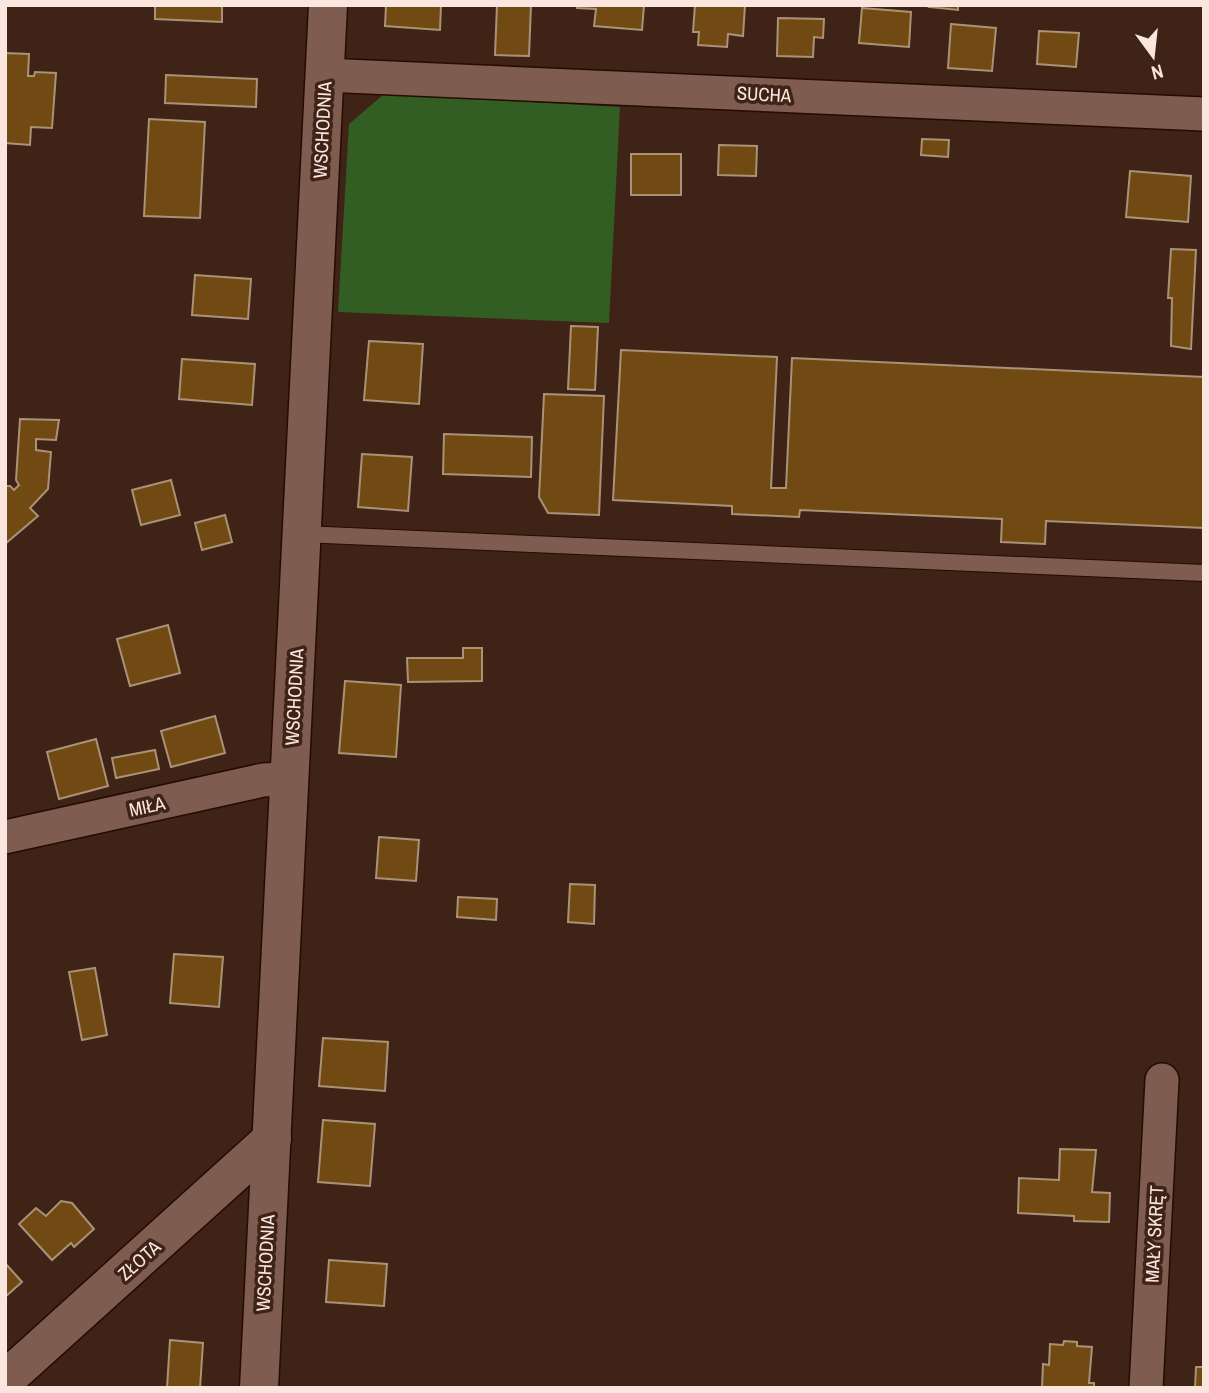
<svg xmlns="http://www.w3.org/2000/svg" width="1209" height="1393" font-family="'Archivo Narrow',sans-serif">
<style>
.green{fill:#325e23}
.building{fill:#714a13;stroke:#aa9277;stroke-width:2}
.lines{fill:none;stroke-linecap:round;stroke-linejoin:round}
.service-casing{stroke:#250b02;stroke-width:18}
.minor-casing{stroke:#250b02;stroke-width:36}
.tertiary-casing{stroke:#250b02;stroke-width:41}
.service{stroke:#7e5d50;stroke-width:16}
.minor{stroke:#7e5d50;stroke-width:33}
.tertiary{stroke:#7e5d50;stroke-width:38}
.labels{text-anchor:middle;stroke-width:7;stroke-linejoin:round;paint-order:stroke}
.street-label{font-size:19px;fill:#fae6de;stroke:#3f2317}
</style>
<rect width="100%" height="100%" fill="#3f2317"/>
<polygon class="green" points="384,94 620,107 609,323 338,312 349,124"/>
<g class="building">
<polygon points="155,5 222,5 222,22 155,19"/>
<polygon points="386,5 441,5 440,30 385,26"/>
<polygon points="497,5 531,5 529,56 495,55"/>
<polygon points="577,5 644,5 642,30 594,26 596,9 577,8"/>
<polygon points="695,5 745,5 743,36 728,34 727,47 698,45 699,32 693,32"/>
<polygon points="930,5 958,5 958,10 929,7"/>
<polygon points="862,8 911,12 909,47 859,43"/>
<polygon points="778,18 824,19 823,38 814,37 813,57 777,56"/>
<polygon points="951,24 996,28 992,71 948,68"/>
<polygon points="1039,31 1079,33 1076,67 1037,64"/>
<polygon points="5,53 29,54 28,76 34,76 35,72 56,73 52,128 31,127 30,145 5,143"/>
<polygon points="166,75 257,79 256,107 165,103"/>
<polygon points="149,119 205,122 200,218 144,216"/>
<polygon points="922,139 949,140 948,157 921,155"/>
<polygon points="719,145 757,146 756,176 718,175"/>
<rect x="631" y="154" width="50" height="41"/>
<polygon points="1130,171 1191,176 1188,222 1126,217"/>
<polygon points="1171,249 1196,250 1191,349 1171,346 1172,298 1168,298"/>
<polygon points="195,275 251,279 248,319 192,315"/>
<polygon points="571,326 598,327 595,390 568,389"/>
<polygon points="369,341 423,344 419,404 364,400"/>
<polygon points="621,350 777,357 771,488 786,488 792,358 1204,377 1204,528 1046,521 1045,544 1001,542 1002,519 800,510 799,517 732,514 732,506 613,500"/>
<polygon points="182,359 255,364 252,405 179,399"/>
<polygon points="544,394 604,396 599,515 548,513 539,497"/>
<polygon points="20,419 59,420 56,440 36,439 36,450 51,452 48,489 30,508 38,516 5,544 5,486 10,486 14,490 19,485 16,480"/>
<polygon points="444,434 532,437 531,477 443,474"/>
<polygon points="362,454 412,457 408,511 358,507"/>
<polygon points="171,480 180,515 141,525 132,490"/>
<polygon points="225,515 232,542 202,550 195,523"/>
<polygon points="168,625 180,673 130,686 117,639"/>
<polygon points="463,648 482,648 482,681 408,682 407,658 463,658"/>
<polygon points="345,681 401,685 396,757 339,753"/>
<polygon points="215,716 225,753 171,767 161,731"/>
<polygon points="96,739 108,786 59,799 47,752"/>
<polygon points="155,750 159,769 116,778 112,758"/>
<polygon points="379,837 419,840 416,881 376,878"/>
<polygon points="570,884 595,885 594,924 568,922"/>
<polygon points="458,897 497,899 496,920 457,917"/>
<polygon points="174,954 223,957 219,1007 170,1003"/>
<polygon points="95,968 107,1035 82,1040 69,972"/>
<polygon points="323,1038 388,1042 385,1091 319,1086"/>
<polygon points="323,1120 375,1124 370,1186 318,1182"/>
<polygon points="1060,1149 1096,1150 1092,1192 1110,1193 1109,1222 1074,1221 1074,1216 1018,1213 1019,1178 1059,1180"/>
<polygon points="61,1201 72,1203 94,1229 74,1247 71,1243 52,1260 19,1224 36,1208 46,1216"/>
<polygon points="329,1260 387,1264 384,1306 326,1302"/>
<polygon points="5,1263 22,1282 5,1297"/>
<polygon points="170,1340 203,1343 200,1388 167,1388"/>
<polygon points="1064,1341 1077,1342 1077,1346 1092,1347 1089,1383 1094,1383 1094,1388 1042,1388 1043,1364 1049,1365 1050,1344 1063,1345"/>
<polygon points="1196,1367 1204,1367 1204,1388 1195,1388"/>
</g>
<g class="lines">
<defs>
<polyline id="service" points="302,534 1204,573"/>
<g id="minor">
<polyline points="324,75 1204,114"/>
<polyline points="5,837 263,780 290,779"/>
<polyline points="1146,1388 1162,1080"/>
</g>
<g id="tertiary">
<polyline points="5,1380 272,1139"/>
<polyline points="259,1388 328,5"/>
</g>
</defs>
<use href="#service" class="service-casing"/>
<use href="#minor" class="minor-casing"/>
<use href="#tertiary" class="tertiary-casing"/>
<use href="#service" class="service"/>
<use href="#minor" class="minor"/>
<use href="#tertiary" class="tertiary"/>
</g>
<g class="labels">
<g class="street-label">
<text transform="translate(764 94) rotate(3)" y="7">SUCHA</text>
<text transform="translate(322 130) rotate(-87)" y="7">WSCHODNIA</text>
<text transform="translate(294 697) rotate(-87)" y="7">WSCHODNIA</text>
<text transform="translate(147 806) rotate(-12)" y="7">MIŁA</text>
<text transform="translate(1154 1234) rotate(-87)" y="7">MAŁY SKRĘT</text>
<text transform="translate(139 1260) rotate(-42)" y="7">ZŁOTA</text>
<text transform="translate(265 1263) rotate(-87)" y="7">WSCHODNIA</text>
</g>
</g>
<rect width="1209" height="1393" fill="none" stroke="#fae6de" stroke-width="14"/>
<g transform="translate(1153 56) rotate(165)" stroke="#3f2317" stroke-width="5" paint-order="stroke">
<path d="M0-5L12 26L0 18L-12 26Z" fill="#fae6de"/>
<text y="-10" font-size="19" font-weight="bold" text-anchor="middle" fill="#fae6de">N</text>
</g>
</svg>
